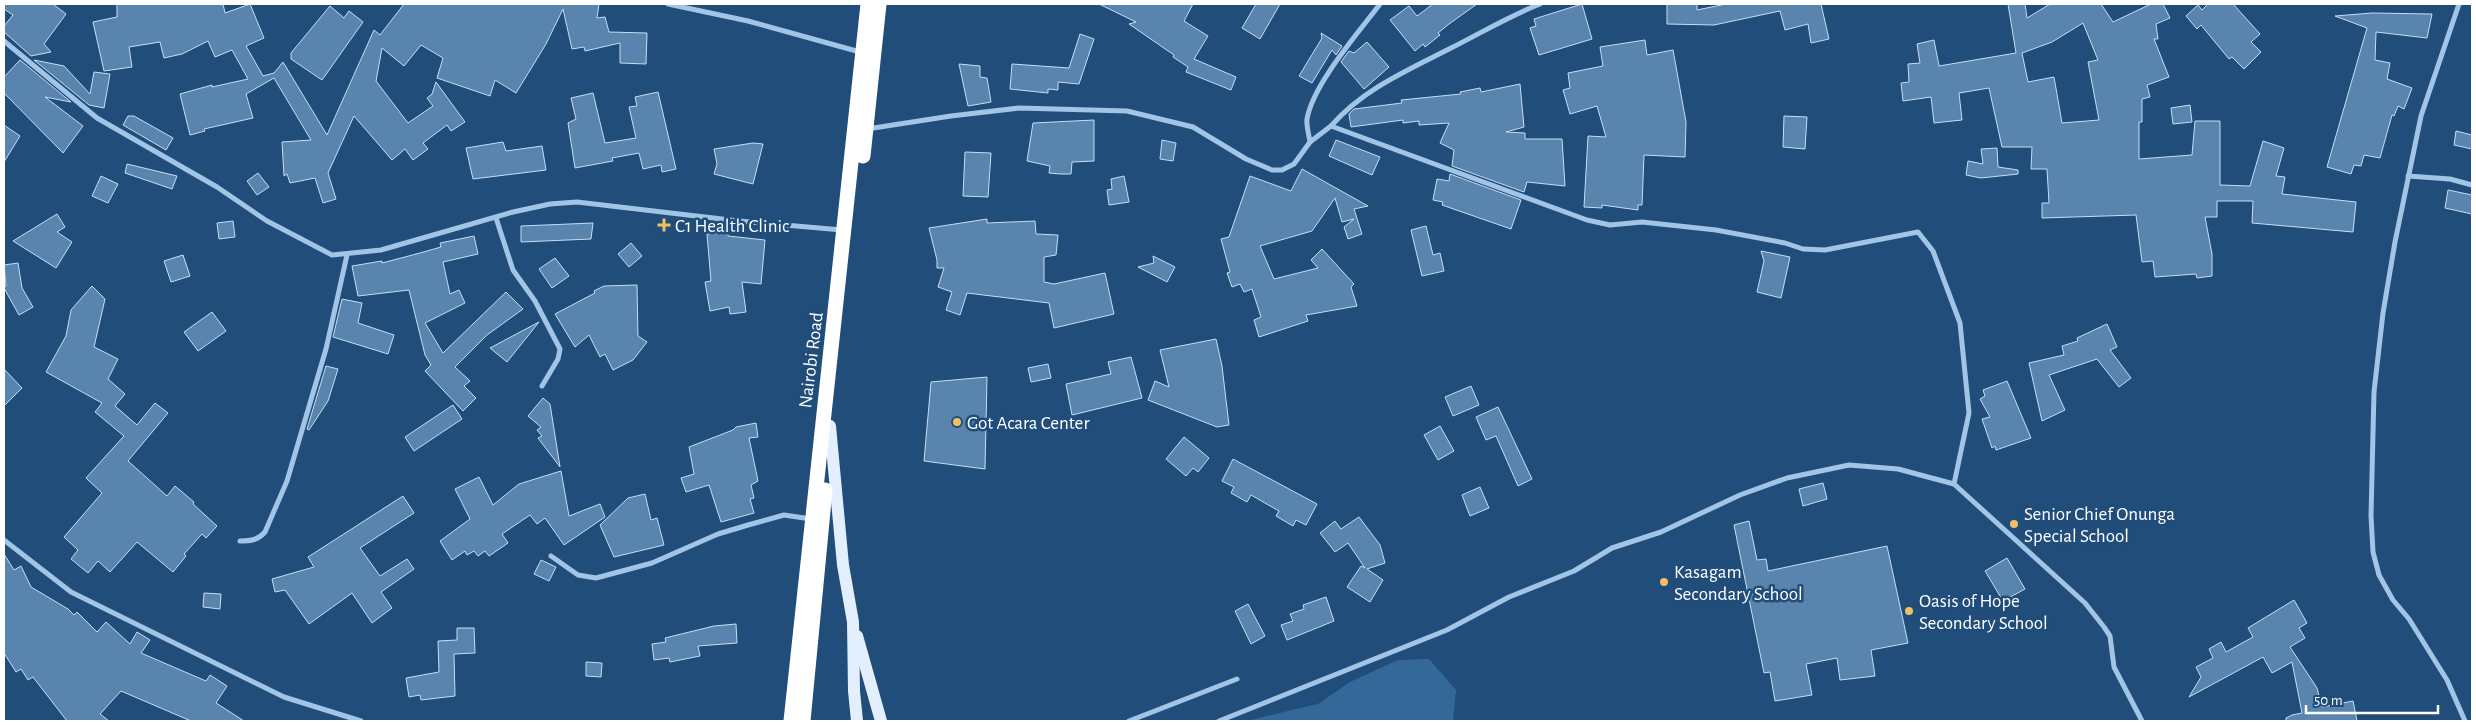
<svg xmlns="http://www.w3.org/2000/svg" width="2476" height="725" font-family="'Alegreya Sans',sans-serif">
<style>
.green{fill:#346898}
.building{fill:#5984ad;stroke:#c6def4;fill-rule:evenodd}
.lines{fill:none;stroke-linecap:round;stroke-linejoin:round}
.street{stroke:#a2c5e6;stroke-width:5}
.primary{stroke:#e3effd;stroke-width:12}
.highway{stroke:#fff;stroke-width:15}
.poi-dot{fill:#f2c064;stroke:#214d7a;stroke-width:2}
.labels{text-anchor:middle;stroke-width:5;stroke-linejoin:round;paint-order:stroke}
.poi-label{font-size:19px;fill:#fff;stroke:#214d7a;text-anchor:start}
.street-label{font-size:19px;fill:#fff;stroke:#214d7a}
</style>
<rect width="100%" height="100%" fill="#214d7a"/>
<polygon class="green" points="1429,659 1456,690 1453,721 1246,721 1318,704 1350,682 1398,660"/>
<g class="building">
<polygon points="4,4 53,4 66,14 44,44 51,52 31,56 4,32 4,26 13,15 4,9"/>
<polygon points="117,4 223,4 225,13 250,4 264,38 246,46 263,76 274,73 283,62 327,135 374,30 380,35 404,4 599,4 597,18 605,17 609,32 647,33 646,64 620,63 620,43 585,51 584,47 572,49 563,9 546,44 516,93 495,80 490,96 437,78 443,58 421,45 404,66 382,48 376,81 408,123 433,106 427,98 432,94 436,82 465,122 451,131 447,125 423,143 428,149 413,160 405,149 392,160 354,116 328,173 336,199 323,203 315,178 290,183 287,174 284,176 282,142 311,140 274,78 246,94 253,118 204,129 205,131 190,135 180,94 212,85 212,87 248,79 232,50 215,57 208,41 182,54 164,58 160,42 129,47 132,67 104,71 93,22 117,17"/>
<polygon points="1099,4 1193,4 1184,21 1208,36 1194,59 1236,77 1231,90 1186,72 1188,67 1173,57 1174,55 1129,24 1136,22"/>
<polygon points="1256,4 1280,4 1260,39 1242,28"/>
<polygon points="1433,4 1477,4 1449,24 1438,33 1440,35 1425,47 1423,44 1415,51 1390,20 1409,6 1417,16"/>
<polygon points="1582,4 1592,39 1539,55 1530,28 1536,26 1534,19"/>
<polygon points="1667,4 1697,4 1697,10 1726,4 1821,4 1829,39 1811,43 1808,24 1785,30 1780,11 1714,25 1667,24"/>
<path d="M2008,4H2025L2027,18L2050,4H2101L2113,22L2151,4H2163L2170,18L2156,24L2158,39H2154L2169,77L2147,85L2150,97L2142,99V122H2139V159L2192,155L2195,121H2220V185L2250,186L2263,141L2284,148L2276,176L2285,177L2282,194L2356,202L2353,232L2252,223L2253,201H2217V217H2205L2212,254V276L2197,278L2196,274L2155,277L2153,261L2142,262L2136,215L2042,218V203H2049L2047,169H2031L2032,147H2002L1989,88L1959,93L1962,120L1934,123L1931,97L1903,101L1901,83L1909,82L1908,64L1920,63L1917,44L1934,40L1939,66L2016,53ZM2083,23L2098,60L2088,62L2099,120L2062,123L2054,77L2028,82L2022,53L2052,42Z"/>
<polygon points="2208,4 2233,4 2260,34 2251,42 2261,52 2244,69 2232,57 2229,59 2201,25 2197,29 2186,16 2198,5 2202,10"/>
<polygon points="330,6 344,18 349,11 363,22 322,80 291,59 291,53"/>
<polygon points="2372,13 2432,14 2427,38 2376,32 2375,60 2390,63 2387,79 2412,88 2404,109 2398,106 2394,116 2392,115 2380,158 2364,155 2361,166 2354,165 2351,174 2327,167 2367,28 2335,16"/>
<polygon points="1321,33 1342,46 1336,55 1332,50 1312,83 1299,76 1322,38"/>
<polygon points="1080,34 1094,39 1079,84 1058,82 1058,90 1048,89 1048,93 1010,89 1012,64 1069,68"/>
<polygon points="1645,40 1647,55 1673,50 1686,122 1685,157 1644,155 1642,205 1638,205 1638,210 1602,205 1602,208 1584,207 1588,136 1606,137 1597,106 1570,114 1563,90 1570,88 1568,73 1603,66 1600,47"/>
<polygon points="1367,42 1389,67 1364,89 1341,62 1349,51 1354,53"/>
<polygon points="20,60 71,102 45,97 83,126 63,153 4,93 4,77"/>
<polygon points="34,60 64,66 90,94 94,72 110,74 104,108 89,105"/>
<polygon points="959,64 980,66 980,77 987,78 991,102 968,106"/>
<polygon points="1520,84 1524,127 1506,132 1525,133 1525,139 1562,139 1565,186 1527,182 1524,192 1452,166 1454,150 1440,143 1449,123 1419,125 1419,121 1403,123 1403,120 1351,127 1349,114 1354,109 1402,103 1401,100 1461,94 1460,92 1480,88 1481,92"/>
<polygon points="658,92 676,169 662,172 661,165 643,169 639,153 612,158 613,161 575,168 568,123 576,119 571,98 593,93 605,143 636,138 629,107 637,106 635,97"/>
<polygon points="2190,105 2192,122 2173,124 2171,108"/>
<polygon points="128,116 134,116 173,138 166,150 123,125"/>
<polygon points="1784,116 1807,117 1805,149 1783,147"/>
<polygon points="1094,120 1094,161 1072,162 1071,174 1060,174 1049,173 1050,166 1027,161 1033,123"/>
<polygon points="4,125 20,136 4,162"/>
<polygon points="2456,131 2472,135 2472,149 2454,145"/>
<polygon points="1162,140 1176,143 1173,161 1160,159"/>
<polygon points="1336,140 1380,157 1372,175 1329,156"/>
<polygon points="503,142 506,151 542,146 546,170 473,179 466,148"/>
<polygon points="753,143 763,144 753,184 714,174 717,164 714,149"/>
<polygon points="1997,148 1998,167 2018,170 2018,174 1981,178 1966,175 1968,161 1983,164 1981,149"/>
<polygon points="965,152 991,153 988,197 963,196"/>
<polygon points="127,164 177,176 172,189 125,173"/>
<polygon points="1302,169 1368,206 1354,209 1362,234 1348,239 1344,227 1354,219 1342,222 1335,198 1312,231 1260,246 1274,279 1318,268 1311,260 1322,249 1354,284 1351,287 1357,306 1306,315 1308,321 1259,337 1254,320 1261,317 1252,289 1244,292 1240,284 1232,287 1227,273 1230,272 1221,239 1229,237 1250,176 1291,191"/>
<polygon points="258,173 269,187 257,195 247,181"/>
<polygon points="1450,174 1521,200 1511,229 1442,205 1443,202 1433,200 1437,179 1449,181"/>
<polygon points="101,176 118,184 108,203 92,196"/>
<polygon points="1124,176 1129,202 1109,205 1107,190 1112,189 1111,179"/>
<polygon points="2448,190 2472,195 2472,214 2445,208"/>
<polygon points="57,214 65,227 57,232 72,242 56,268 13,241"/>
<polygon points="987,219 987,223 1035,221 1036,234 1058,235 1056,255 1044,257 1044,282 1054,284 1105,273 1114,314 1054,328 1049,303 967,293 960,315 946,310 952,292 938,287 944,268 937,268 937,260 929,228"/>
<polygon points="233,221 235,237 219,239 217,223"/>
<polygon points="593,223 591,239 521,242 521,226"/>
<polygon points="1426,226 1433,255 1440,253 1444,271 1422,276 1411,230"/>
<polygon points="728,233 728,236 765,240 761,284 742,282 746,312 730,314 729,307 710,311 705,282 711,281 707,234"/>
<polygon points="474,236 478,254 443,262 450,294 459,290 465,303 425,323 443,353 506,292 523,309 487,335 455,367 470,381 464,386 476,398 463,411 425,371 431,365 425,355 409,290 358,296 352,266 382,261 382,263 420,253 441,247 440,243"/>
<polygon points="631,243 642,256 629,267 618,254"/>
<polygon points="1761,251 1790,257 1781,298 1757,292 1764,261"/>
<polygon points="183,255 190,276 171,282 164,261"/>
<polygon points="1153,256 1175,267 1167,282 1138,267 1154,263"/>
<polygon points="555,258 569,276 552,288 539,269"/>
<polygon points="18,263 22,288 33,307 19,315 4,288 6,286 4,265"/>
<polygon points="637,285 638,336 647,342 633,360 613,370 605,354 600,357 589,335 575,347 555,314 595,293 594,291 604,286"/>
<polygon points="92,286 105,299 94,347 118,359 108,379 125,394 115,406 137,425 155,403 168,413 128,461 167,496 175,486 194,502 193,504 217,526 206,538 202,534 184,554 186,556 173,572 137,542 110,572 98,561 88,573 71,559 78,550 64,537 102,493 86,478 124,436 95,412 102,403 46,372 66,336 71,310"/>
<polygon points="342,299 362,303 358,323 394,335 388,354 333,337"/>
<polygon points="212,312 226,331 198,351 184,332"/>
<polygon points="539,322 507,362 490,348"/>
<polygon points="2107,324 2117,347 2110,350 2131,378 2119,387 2097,359 2049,375 2065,410 2042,421 2029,363 2064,355 2062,346 2078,341 2077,338"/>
<polygon points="1216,339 1222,366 1229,425 1217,427 1148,400 1155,381 1169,387 1160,350"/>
<polygon points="1131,357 1142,398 1072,415 1066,384 1111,374 1108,362"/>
<polygon points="1048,364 1051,378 1031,382 1028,368"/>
<polygon points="326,366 338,369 328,401 309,430 307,429"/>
<polygon points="4,369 22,388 4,406"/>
<polygon points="987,377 985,469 924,461 931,382"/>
<polygon points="2007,381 2031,438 1996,450 1995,446 1992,448 1982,419 1990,417 1980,399 1985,396 1983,390"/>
<polygon points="1471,386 1479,405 1453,416 1445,397"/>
<polygon points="543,398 550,404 560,467 538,438 542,436 537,430 541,427 528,416"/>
<polygon points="453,405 462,419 414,451 405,437"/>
<polygon points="1498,407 1532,479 1518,486 1496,436 1486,440 1476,417"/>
<polygon points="756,423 758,437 749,438 758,481 751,485 754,498 750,499 754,513 721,522 709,485 686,492 681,478 694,474 689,447 733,430 736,427"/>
<polygon points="1440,426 1454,451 1438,460 1424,435"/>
<polygon points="1184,437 1209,458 1198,472 1193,468 1186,476 1166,459"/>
<polygon points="1233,459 1317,504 1306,525 1296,520 1293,526 1276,516 1279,511 1251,495 1247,502 1231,493 1234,487 1222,481"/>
<polygon points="561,471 569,516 600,504 605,517 564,545 545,518 537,524 530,515 502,534 508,543 489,556 485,551 478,556 474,551 467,555 465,551 452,560 440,541 470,519 455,489 479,477 493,505 519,484"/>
<polygon points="1823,483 1827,499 1803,506 1799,489"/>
<polygon points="1480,487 1489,508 1470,516 1462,495"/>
<polygon points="645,494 651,520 657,518 664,545 614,557 600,525 628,498"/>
<polygon points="403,496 414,513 360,548 380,576 407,559 414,569 381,592 392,608 372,623 352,593 309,624 285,590 275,592 272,579 314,567 308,557"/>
<polygon points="1359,517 1380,545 1385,563 1367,569 1383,580 1370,602 1347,587 1361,566 1365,568 1348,543 1335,552 1320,533 1335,521 1341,529"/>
<polygon points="1749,521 1757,560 1766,559 1768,571 1887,546 1908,643 1871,650 1875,676 1840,680 1837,658 1806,664 1812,695 1775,701 1770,672 1764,673 1734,525"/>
<polygon points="4,554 14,570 21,566 31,587 68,609 74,615 77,612 97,632 106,622 130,644 137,632 150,640 141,653 206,681 210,675 227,686 216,703 244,721 191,721 121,691 100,714 109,721 67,721 33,677 28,680 21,669 16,672 4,653"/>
<polygon points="2007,558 2025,589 2003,601 1985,571"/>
<polygon points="541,560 556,567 549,581 534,574"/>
<polygon points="204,593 221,594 220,609 203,607"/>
<polygon points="1326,597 1334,621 1287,640 1281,625 1293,621 1290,614 1304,609 1303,605"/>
<polygon points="2294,600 2307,623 2299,628 2305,638 2290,647 2317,688 2322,707 2353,701 2357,721 2286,721 2286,718 2292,715 2302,713 2292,662 2272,673 2263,657 2189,697 2201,677 2196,667 2213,658 2209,649 2221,642 2226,652 2253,637 2248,628"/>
<polygon points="1248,604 1265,636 1251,644 1235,611"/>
<polygon points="736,624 737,643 698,646 700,656 670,662 669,658 654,660 652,644 666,642 665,638 714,626"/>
<polygon points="457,628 474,628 475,653 454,654 455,696 421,700 420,695 409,697 406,678 439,672 438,641 457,640"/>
<polygon points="586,662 602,663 601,677 586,676"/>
</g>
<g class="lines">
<g class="street">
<polyline points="668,4 748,21 860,52"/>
<polyline points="2459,4 2421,116 2395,242 2383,313 2374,392 2371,516 2373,552 2379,575 2393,600 2409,619 2447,680 2465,721"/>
<polyline points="4,41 97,118 217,187 267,221 332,255 381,250 513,212 550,204 577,202 739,221 842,230"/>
<path d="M1331,126C1363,89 1408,70 1451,48C1481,33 1509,16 1540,4"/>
<polyline points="867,129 951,116 1019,108 1127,111 1193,127 1246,159 1272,170 1282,170 1294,164 1310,142 1331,126 1587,220 1610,225 1642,222 1716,230 1785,243 1803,249 1825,250 1918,232 1933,251 1960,323 1969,413 1954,484"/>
<path d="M1310,142C1309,135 1306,125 1307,119C1313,84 1359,32 1380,4"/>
<polyline points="2408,176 2450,179 2472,185"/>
<polyline points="496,218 513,270 535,301 560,349 558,359 542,386"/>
<polyline points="4,540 71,592 284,697 361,721"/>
<path d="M240,541C251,541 258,540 265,532L287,481L326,349L347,255"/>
<polyline points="551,556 578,575 596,578 652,563 718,534 748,525 784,515 811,519"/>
<polyline points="1129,721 1237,679"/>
<polyline points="1219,721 1447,630 1509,597 1574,571 1612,548 1661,532 1740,495 1787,478 1849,465 1898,469 1954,484 2085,603 2104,627 2110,636 2114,667 2142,721"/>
</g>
<g class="primary">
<polyline points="830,426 843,565 853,622 854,691 857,721"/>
<polyline points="857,636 881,721"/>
</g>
<g class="highway">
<polyline points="863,156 879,4"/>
<polyline points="791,721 868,4"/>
<polyline points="803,721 825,490"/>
</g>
</g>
<g class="poi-dot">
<path d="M661.5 217.5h5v5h5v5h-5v5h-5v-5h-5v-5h5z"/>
<circle cx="957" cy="422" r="5"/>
<circle cx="2014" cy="524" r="5"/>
<circle cx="1664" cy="582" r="5"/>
<circle cx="1909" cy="611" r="5"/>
</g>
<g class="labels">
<g class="poi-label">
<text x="675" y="232">C1 Health Clinic</text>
<text x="967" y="429">Got Acara Center</text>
<text x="2024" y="520">Senior Chief Onunga<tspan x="2024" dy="22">Special School</tspan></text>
<text x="1674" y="578">Kasagam<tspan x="1674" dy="22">Secondary School</tspan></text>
<text x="1919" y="607">Oasis of Hope<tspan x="1919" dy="22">Secondary School</tspan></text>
</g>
<g class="street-label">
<text transform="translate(810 360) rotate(-83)" y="7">Nairobi Road</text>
</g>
</g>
<rect width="2476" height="725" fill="none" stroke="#ffffff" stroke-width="10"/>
<path d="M2306 705v8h132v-8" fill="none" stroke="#ffffff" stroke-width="2.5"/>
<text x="2314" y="705" font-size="15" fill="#ffffff" stroke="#214d7a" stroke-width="4" paint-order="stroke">50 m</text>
</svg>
